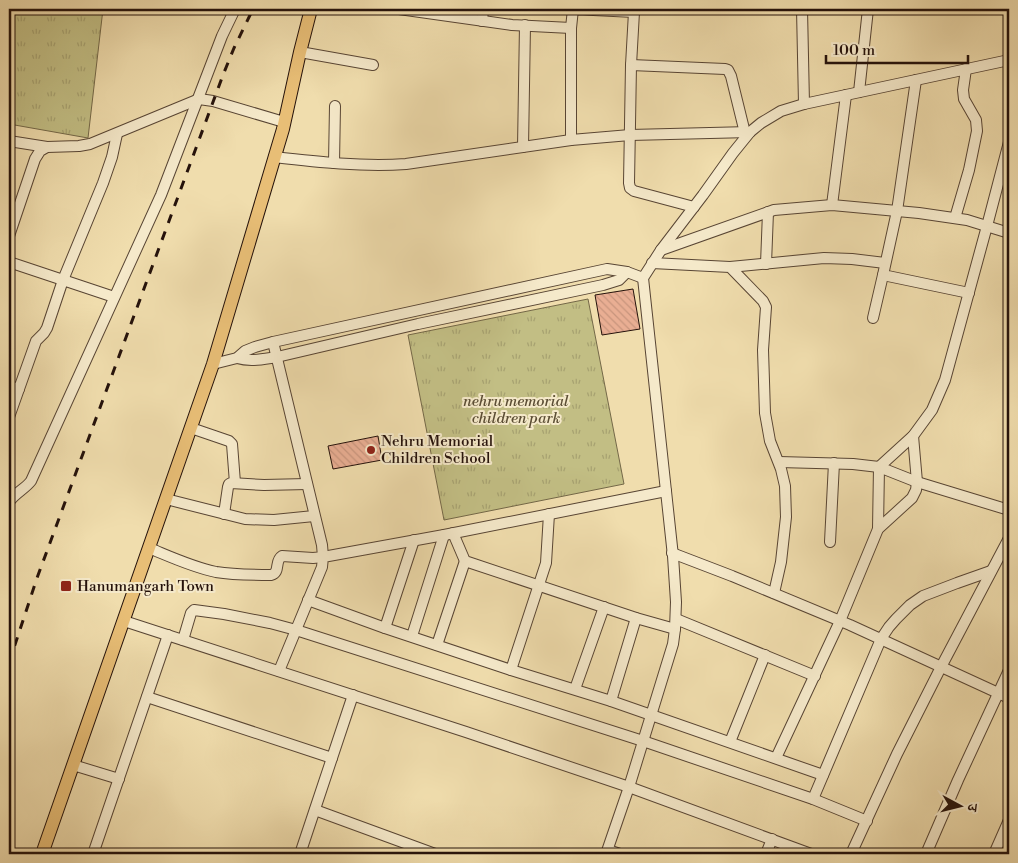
<svg xmlns="http://www.w3.org/2000/svg" width="1018" height="863" font-family="'Libre Bodoni','Noto Serif Devanagari',serif">
<style>
.grass{fill:url(#grass-tufts);stroke:#746848}
.building{fill:url(#building-back-hatch);stroke:#25120b}
.lines{fill:none;stroke-linecap:round;stroke-linejoin:round}
.minor-casing{stroke:#584534;stroke-width:12}
.major-casing{stroke:#25120b;stroke-width:14}
.minor{stroke:#f5e9ca;stroke-width:10}
.major{stroke:#e8be76;stroke-width:12}
.rail{stroke:#25120b;stroke-width:3;stroke-dasharray:9 9;stroke-linecap:butt}
.poi-dot{fill:#8f2418;stroke:#f5e9ca;stroke-width:2}
.labels{text-anchor:middle;stroke-width:4;stroke-linejoin:round;paint-order:stroke}
.park-label{font-size:15px;font-style:italic;fill:#5c4e35;stroke:#f5e9ca}
.poi-label{font-size:15px;fill:#25120b;stroke:#f5e9ca;text-anchor:start}
</style>
<defs>
<pattern id="grass-tufts" width="24" height="20" patternUnits="userSpaceOnUse" patternTransform="scale(1.25)"><rect width="24" height="20" fill="#c2be84"/><path d="M3 7l-1-3M5 7V3M7 7l1-3M15 17l-1-3M17 17v-4M19 17l1-3" fill="none" stroke="#a7a271"/></pattern>
<pattern id="building-back-hatch" width="6" height="6" patternUnits="userSpaceOnUse" patternTransform="scale(1.25)"><rect width="6" height="6" fill="#e9ae93"/><path d="M-1 5l2 2M0 0l6 6M5-1l2 2" fill="none" stroke="#c8957d"/></pattern>
</defs>
<rect width="100%" height="100%" fill="#f0ddad"/>
<filter id="stains"><feTurbulence type="fractalNoise" baseFrequency=".004" numOctaves="4"/><feColorMatrix values="0 0 0 0 .2 0 0 0 0 .09 0 0 0 0 .02 0 0 0 .5 -.17"/></filter>
<radialGradient id="worn" r=".72"><stop offset=".6" stop-color="#630" stop-opacity="0"/><stop offset="1" stop-color="#630" stop-opacity=".3"/></radialGradient>
<g class="grass">
<polygon points="9,9 103,9 88,138 9,124"/>
<polygon points="588,299 624,484 444,520 408,335"/>
</g>
<g class="building">
<polygon points="633,289 640,329 602,335 595,295"/>
<polygon points="378,436 382,460 333,469 328,446"/>
</g>
<g class="lines">
<defs>
<g id="minor">
<polyline points="399,9 512,25 571,28"/>
<polyline points="636,9 634,12 631,65 629,183 630,188 634,191 694,207"/>
<polyline points="802,9 804,104"/>
<polyline points="482,21 483,9"/>
<polyline points="300,52 373,65"/>
<polyline points="631,65 725,69 728,70 731,76 745,133"/>
<polyline points="916,80 897,211 883,275 969,293"/>
<polyline points="859,92 868,9"/>
<polyline points="571,140 571,28 573,9 634,12"/>
<polyline points="9,141 47,147"/>
<polyline points="523,147 525,25"/>
<path d="M274,157C318,162 362,167 406,164L571,140L630,135L750,132"/>
<polyline points="334,163 335,106"/>
<polyline points="832,205 846,95"/>
<polyline points="955,218 969,170 977,131 976,120 964,99 963,90 966,69"/>
<polyline points="9,236 35,159 40,151 47,147 79,146 90,144 199,99 213,101 284,122"/>
<polyline points="661,250 774,210 832,205 919,213 967,220 1009,233"/>
<polyline points="9,262 114,297"/>
<polyline points="652,263 730,267 763,301 766,307 763,350 765,413 770,441 781,469 785,486 786,517 781,562 774,593"/>
<polyline points="766,264 768,212"/>
<polyline points="730,267 824,258 852,259 885,263"/>
<polyline points="873,318 883,275"/>
<path d="M237,358C251,362 263,359 277,357L418,324L603,285L619,280L627,272"/>
<polyline points="213,364 237,358 245,351 255,347 273,342 607,269 627,272 643,278"/>
<polyline points="9,386 19,389"/>
<polyline points="9,417 36,341 44,333 47,328 63,280 103,183 112,157 117,134"/>
<polyline points="191,428 229,441 232,444 235,483"/>
<polyline points="779,462 853,464 879,467 917,482 1009,510"/>
<polyline points="166,499 245,519 274,520 314,516"/>
<path d="M9,502C15,493 25,489 31,481L161,195L222,36L235,9"/>
<polyline points="224,514 228,487 229,484 231,483 264,485 307,484"/>
<polyline points="878,529 879,467 913,436 932,410 945,380 987,226 1009,142"/>
<polyline points="453,533 465,561 636,618 675,629"/>
<polyline points="830,542 834,463"/>
<path d="M149,548C171,557 192,567 216,572C234,575 252,575 271,575C281,572 274,561 282,556L313,558L323,557L322,545L273,342"/>
<polyline points="672,553 732,576 850,625 1009,698"/>
<polyline points="308,600 385,628 511,670 611,701 823,775"/>
<polyline points="676,619 815,676"/>
<polyline points="124,621 466,732 629,787 811,854"/>
<polyline points="385,628 414,540"/>
<polyline points="412,636 444,535"/>
<polyline points="183,640 191,613 194,610 224,614 270,623 296,630 643,741 813,799 867,821"/>
<polyline points="437,645 465,561"/>
<polyline points="511,670 546,563 549,514"/>
<polyline points="279,671 322,567 323,557 444,535 666,491"/>
<polyline points="575,689 604,607"/>
<polyline points="147,697 332,758"/>
<polyline points="611,701 636,618"/>
<polyline points="730,742 765,655"/>
<polyline points="776,758 840,621 878,529 912,498 916,490 917,482 913,436"/>
<polyline points="73,765 119,779"/>
<polyline points="813,799 881,639 889,627 896,619 910,605 923,596 957,583 991,571"/>
<polyline points="315,810 435,854"/>
<polyline points="608,850 620,854"/>
<polyline points="93,854 168,635"/>
<polyline points="300,854 353,695"/>
<polyline points="606,854 629,787 673,644 675,629 676,602 673,556 643,278 661,250 703,195 733,153 750,132 761,123 781,111 804,104 1009,60"/>
<polyline points="766,854 772,839"/>
<polyline points="851,854 897,754 941,667 1009,538"/>
<polyline points="926,854 958,780 1009,670"/>
<polyline points="994,854 1009,820"/>
</g>
<polyline id="major" points="42,854 213,364 283,129 300,52 311,9"/>
</defs>
<use href="#minor" class="minor-casing"/>
<use href="#major" class="major-casing"/>
<use href="#minor" class="minor"/>
<use href="#major" class="major"/>
<polyline class="rail" points="9,663 37,578 223,75 234,48 253,9"/>
</g>
<g class="poi-dot">
<circle cx="371" cy="450" r="5"/>
<rect x="60" y="580" width="12" height="12" rx="2.5"/>
</g>
<g class="labels">
<g class="park-label">
<text x="516" y="406">nehru memorial<tspan x="516" dy="17">children park</tspan></text>
</g>
<g class="poi-label">
<text x="381" y="446">Nehru Memorial<tspan x="381" dy="17">Children School</tspan></text>
<text x="77" y="591">Hanumangarh Town</text>
</g>
</g>
<rect width="1018" height="863" fill="none" stroke="#f0ddad" stroke-width="30"/>
<rect x="10" y="10" width="998" height="843" fill="none" stroke="#25120b" stroke-width="2.5"/>
<rect x="15" y="15" width="988" height="833" fill="none" stroke="#25120b"/>
<g transform="translate(960 806) rotate(97)" stroke="#f5e9ca" stroke-width="4" paint-order="stroke">
<path d="M0-4L9 19L0 12L-9 19Z" fill="#25120b"/>
<text y="-8" font-size="14" font-weight="bold" text-anchor="middle" fill="#25120b">उ</text>
</g>
<path d="M826 55v8h142v-8" fill="none" stroke="#25120b" stroke-width="2.5"/>
<text x="833" y="55" font-size="15" fill="#25120b" stroke="#f5e9ca" stroke-width="4" paint-order="stroke">100 m</text>
<rect width="100%" height="100%" filter="url(#stains)"/>
<rect width="100%" height="100%" fill="url(#worn)"/>
</svg>
